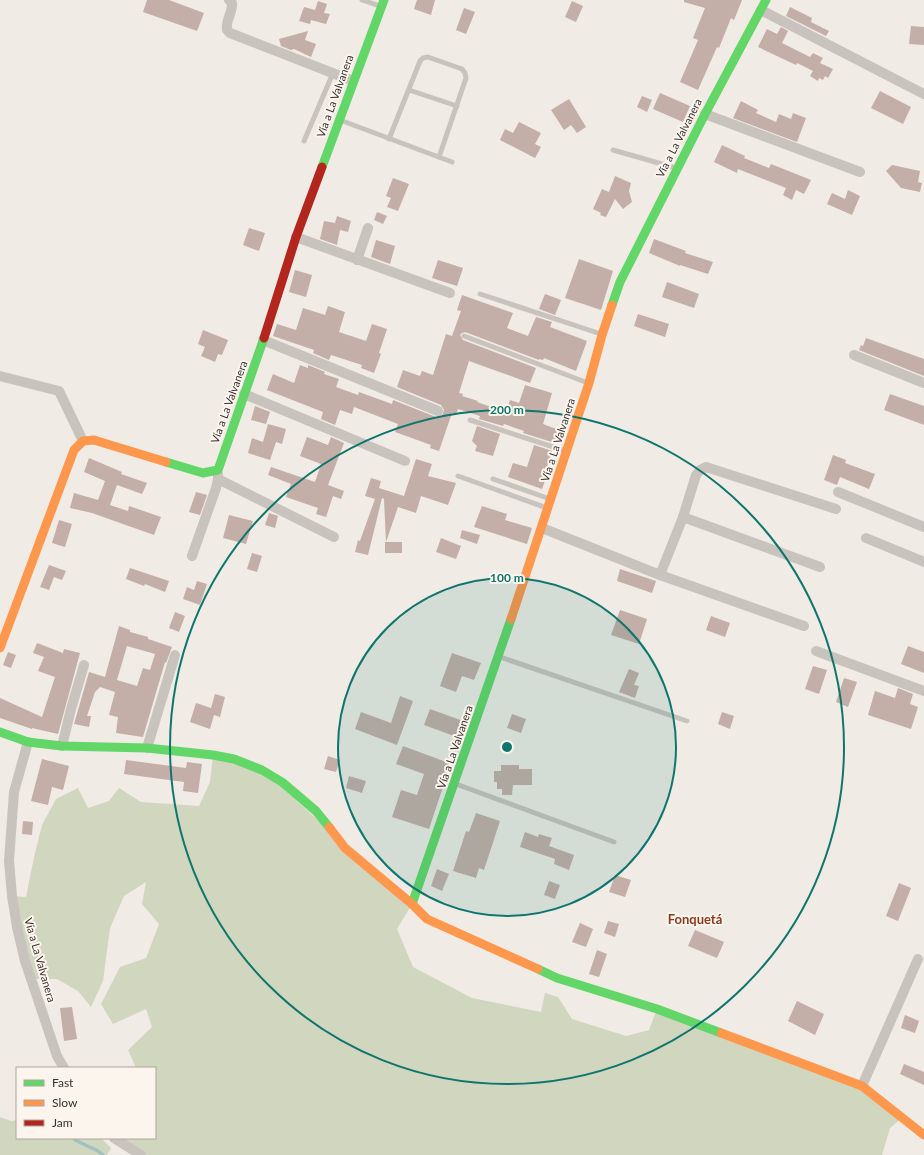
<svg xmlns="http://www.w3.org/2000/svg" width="924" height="1155" font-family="Lato,sans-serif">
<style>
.green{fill:#d1d6bf}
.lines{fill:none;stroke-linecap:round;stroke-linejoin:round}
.stream{stroke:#a1c2c1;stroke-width:3.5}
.building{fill:#c3afa7;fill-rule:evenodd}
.lane{stroke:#c9c3be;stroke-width:5}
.street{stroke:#c9c3be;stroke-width:10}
.fast{stroke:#63d668;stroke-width:9}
.slow{stroke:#ff974d;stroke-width:9}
.jam{stroke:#b3261e;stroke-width:9}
.ring{fill:none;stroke:#0f766e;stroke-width:2}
.labels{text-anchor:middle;stroke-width:4;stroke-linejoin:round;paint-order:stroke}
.street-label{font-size:11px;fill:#3b302b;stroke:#fbf5ee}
.quarter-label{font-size:13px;font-weight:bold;fill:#8c3b22;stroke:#fbf5ee}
.centre{fill:#0f766e;stroke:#fbf5ee;stroke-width:2}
.ring-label{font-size:12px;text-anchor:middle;font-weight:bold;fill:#0f766e;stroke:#fbf5ee;stroke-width:4;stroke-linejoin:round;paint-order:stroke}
</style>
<rect width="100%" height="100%" fill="#f0ebe5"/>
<g class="green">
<polygon points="213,755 262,770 412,904 397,929 413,967 472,998 541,1012 545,993 558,997 572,1019 626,1036 649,1030 657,1009 862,1086 902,1118 890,1128 882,1155 141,1155 119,1138 155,1138 155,1068 136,1068 128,1050 152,1027 146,1009 113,1024 101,1004 120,967 146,958 159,924 142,904 146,882 124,896 110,928 103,981 91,1007 78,991 57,979 31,979 12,896 26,897 34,857 42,825 56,799 78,788 88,808 109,801 119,788 141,802 199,806 210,782"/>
<polygon points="0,1117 11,1121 17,1120 17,1138 101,1138 111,1148 107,1155 0,1155"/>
</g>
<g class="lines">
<polyline class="stream" points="75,1140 98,1151 103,1155"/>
</g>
<g class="building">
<polygon points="147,0 169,0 204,13 197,31 143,12"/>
<polygon points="417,0 435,0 431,15 414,9"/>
<polygon points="684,0 742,0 734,20 731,18 719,48 717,47 698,90 680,82 698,40 693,38 705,8 684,2"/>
<polygon points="318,1 327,4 324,13 330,14 326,24 311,20 310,24 299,21 304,7 315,10"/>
<polygon points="572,1 583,6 576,22 565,17"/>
<polygon points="790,7 812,18 811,22 829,31 826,36 786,16"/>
<polygon points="464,8 475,12 466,34 456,30"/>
<polygon points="911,26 924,27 924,45 909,44"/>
<polygon points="781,27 788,31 782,43 810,57 813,53 823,58 820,63 833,69 828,78 825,76 823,80 819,78 818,81 810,76 813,71 797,63 796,65 758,47 767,29 777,34"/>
<polygon points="308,31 305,40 316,44 311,57 294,49 291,50 281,46 279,39"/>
<polygon points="880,91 911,107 903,124 871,108"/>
<polygon points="660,93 690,106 683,122 653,109"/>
<polygon points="642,96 652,100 647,112 637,107"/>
<polygon points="569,99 586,127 577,133 571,125 564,130 551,110"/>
<polygon points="741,101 758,110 756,113 776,122 779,114 791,119 793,113 806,118 797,142 733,118"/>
<polygon points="519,122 541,133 535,144 541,147 535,158 500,140 505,129 513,133"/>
<polygon points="722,145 745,156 744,158 769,168 771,164 811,180 804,194 796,190 792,200 783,195 786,188 738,169 737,173 714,162"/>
<polygon points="892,165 920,171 918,182 922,183 920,192 901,188 886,171"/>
<polygon points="615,176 631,183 629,191 632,202 623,209 615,199 606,217 600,215 601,213 593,209 602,189 609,192"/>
<polygon points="393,178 409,184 398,211 387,207 391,198 386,196"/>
<polygon points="848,190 860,196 852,215 827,204 832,193 845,199"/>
<polygon points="377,212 387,216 383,224 374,220"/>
<polygon points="337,216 351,221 348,232 340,230 337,245 320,239 324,221 335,223"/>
<polygon points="249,228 265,233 259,251 243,245"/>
<polygon points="654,239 686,251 685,253 713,262 708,274 680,265 680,266 649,253"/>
<polygon points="376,240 395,246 390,264 371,257"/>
<polygon points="579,259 613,271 601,310 565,298"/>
<polygon points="438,260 463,268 457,286 432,278"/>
<polygon points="295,270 312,275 306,297 289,292"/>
<polygon points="667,282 699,294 694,308 662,297"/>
<polygon points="545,294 561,300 555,315 539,309"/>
<polygon points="462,295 513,313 507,328 528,336 536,317 552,322 550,327 587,341 576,371 544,358 543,360 539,359 539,360 465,332 462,333 460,335 463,340 536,368 530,383 469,361 459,393 463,394 462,396 478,401 477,402 506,412 510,400 519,403 525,385 552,393 543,424 559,430 555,443 523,433 524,431 504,424 503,426 479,419 480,416 458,409 456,414 452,413 439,451 430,448 431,445 395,432 398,424 354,407 352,414 340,410 335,425 321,419 323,412 267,390 273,374 294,383 300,365 308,368 308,365 325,372 324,374 339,379 336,387 358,395 359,392 392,404 393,400 436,417 442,416 444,410 441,405 397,387 403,370 420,376 422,371 433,375 446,334 452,336 461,311 457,310"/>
<polygon points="328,306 345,312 339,332 366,341 372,324 387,329 379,353 381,354 374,373 361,368 362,365 331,355 329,360 313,353 314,350 273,336 277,324 296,330 303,308 325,315"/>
<polygon points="638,314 669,324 665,337 634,326"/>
<polygon points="203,330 228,340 222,355 218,354 215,362 201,356 205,347 198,344"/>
<polygon points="866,338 924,359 924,376 859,350 861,345 863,346"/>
<polygon points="890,394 924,406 924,425 884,410"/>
<polygon points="255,406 270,412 266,424 251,420"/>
<polygon points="268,424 286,429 282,444 276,442 270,460 248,453 252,438 263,442"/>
<polygon points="477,426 500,434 493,456 475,451 477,446 472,441"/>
<polygon points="307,437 328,445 331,437 344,443 328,485 344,491 341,499 333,496 326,517 316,514 318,508 286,497 291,484 268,475 271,467 315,482 321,464 300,456"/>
<polygon points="534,445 552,451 545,474 547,475 542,489 508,477 513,463 527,467"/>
<polygon points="833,455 846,460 845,463 875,474 869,489 840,477 837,485 824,480"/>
<polygon points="89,458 122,472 121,474 147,483 142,494 117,485 110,505 128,511 129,506 161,517 154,535 92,513 70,508 74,493 98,500 105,481 84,472"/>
<polygon points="416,459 432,464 428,476 456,483 448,505 421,496 416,513 398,507 386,542 384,499 382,498 368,555 355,552 358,540 360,541 375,499 365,496 371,478 381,481 379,488 404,496"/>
<polygon points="196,492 207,495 200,515 189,512"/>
<polygon points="482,506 507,514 505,520 532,528 527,544 474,527"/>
<polygon points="269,513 278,516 275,528 265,525"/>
<polygon points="229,515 253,521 246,544 223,538"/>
<polygon points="59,520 72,524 65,547 52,543"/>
<polygon points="462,530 480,535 477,544 460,538"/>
<polygon points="441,538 461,546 456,559 436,552"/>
<rect x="385" y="542" width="17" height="11"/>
<polygon points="252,553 262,556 257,572 247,569"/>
<polygon points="49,565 66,571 62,580 54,577 49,590 40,587"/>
<polygon points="130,568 169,581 165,592 145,584 144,586 126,579"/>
<polygon points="620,569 656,581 652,593 617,581"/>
<polygon points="197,581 207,584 200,605 183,599 187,587 194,590"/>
<polygon points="620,610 647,619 639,644 611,635"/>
<polygon points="175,612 185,616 179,632 169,628"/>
<polygon points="711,616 730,623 725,637 706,630"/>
<path d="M119,626L130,630V632L148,637V639L172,647L166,663L165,662L143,737L116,733L118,717L109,715L115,692L100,687L95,692L87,716H91L89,727L74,724L89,672L105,677ZM127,646L155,654L150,670L143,668L137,686L117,680Z"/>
<polygon points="37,643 63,653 64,649 80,653 58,734 32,728 32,729 0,718 0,698 42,717 55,677 38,671 44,657 33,653"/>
<polygon points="908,646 924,652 924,673 901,664"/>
<polygon points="8,652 16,655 11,668 3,665"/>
<polygon points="452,653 481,663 474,680 462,676 456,692 440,686"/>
<polygon points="813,666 827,670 819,694 805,689"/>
<polygon points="629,669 639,673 634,685 639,686 635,698 619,692"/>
<polygon points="844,678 857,682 848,707 836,702"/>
<polygon points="898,688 913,694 910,704 918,707 911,729 868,715 875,691 895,698"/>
<polygon points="215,694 225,697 220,717 214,715 210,729 190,722 196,703 211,708"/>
<polygon points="400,696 413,701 397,745 355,729 361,712 391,723"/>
<polygon points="430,709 463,721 457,737 424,725"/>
<polygon points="722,712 734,716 730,729 718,724"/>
<polygon points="512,714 526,719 521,733 507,728"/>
<polygon points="403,746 449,763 441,786 443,787 429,829 392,817 401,790 417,795 424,774 396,764"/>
<polygon points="328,756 340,760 336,772 324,769"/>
<polygon points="42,759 69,766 63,790 52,787 48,805 31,801"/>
<polygon points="126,760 186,768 187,762 202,764 198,793 183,791 184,782 124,774"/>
<polygon points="501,765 519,765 519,769 532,769 532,785 513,785 512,795 502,795 502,789 497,789 497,782 494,782 494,771 501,771"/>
<polygon points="349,776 366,781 362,793 346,788"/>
<polygon points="476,813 500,821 484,870 479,868 476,878 453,871 466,831 469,832"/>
<polygon points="23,821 33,822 32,835 22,834"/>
<polygon points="525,832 538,837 539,834 552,838 549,846 574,855 569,870 554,864 555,859 520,847"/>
<polygon points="437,869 449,874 442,891 431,886"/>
<polygon points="615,875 631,880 625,897 609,892"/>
<polygon points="549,881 560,885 555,899 544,895"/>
<polygon points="899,883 911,888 898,921 886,916"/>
<polygon points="608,921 619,924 615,937 604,933"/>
<polygon points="580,923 593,929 586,947 572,942"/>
<polygon points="695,930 724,942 717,958 688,946"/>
<polygon points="597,950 607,954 599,977 589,974"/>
<polygon points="797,1001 824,1014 815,1035 788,1021"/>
<polygon points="72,1007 77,1039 64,1041 60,1008"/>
<polygon points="905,1015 919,1021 915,1033 901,1028"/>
<polygon points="904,1064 924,1072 924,1085 900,1074"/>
</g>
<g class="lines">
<g class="lane">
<polyline points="362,0 380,6"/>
<polyline points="409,90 457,106"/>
<polyline points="340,120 452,162"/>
<polyline points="389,139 420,61 423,58 428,57 462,69 465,73 466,78 439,157"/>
<polyline points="304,141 333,73"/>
<polyline points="613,150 676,168"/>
<polyline points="480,294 601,334"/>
<polyline points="464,336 588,383"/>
<polyline points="470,420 566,451"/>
<polyline points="458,476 547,508"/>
<polyline points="493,479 550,499"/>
<polyline points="500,657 687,721"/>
<polyline points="456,784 614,842"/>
</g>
<g class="street">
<path d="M229,0L232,3C233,12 225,21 227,30L230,33L353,81"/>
<polyline points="761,10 924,94"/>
<polyline points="705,114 860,172"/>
<polyline points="296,237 450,293"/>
<polyline points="357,260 368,228"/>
<polyline points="263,340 438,411"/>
<polyline points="854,355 924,383"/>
<polyline points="0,376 59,391 83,441"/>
<polyline points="244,394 405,461"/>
<polyline points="218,479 334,537"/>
<polyline points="838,492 924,527"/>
<polyline points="683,517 820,567"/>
<polyline points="542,528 660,575 804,626"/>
<polyline points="866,538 924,562"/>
<polyline points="192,556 216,488 218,479 218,474"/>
<polyline points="660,575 683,517 696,475 700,470 706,467 836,509"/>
<polyline points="816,651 924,691"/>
<polyline points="28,742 14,792 9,861 12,896 17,927 25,961 57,1056 64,1068"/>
<polyline points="62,746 71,709 84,665"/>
<polyline points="147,748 175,655"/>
<polyline points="862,1086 918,959"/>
<polyline points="114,1138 141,1155"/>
</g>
<g class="fast">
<polyline points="322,167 384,0"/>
<polyline points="612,305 620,282 705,114 766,0"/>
<polyline points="166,462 203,473 218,470 264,338"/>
<polyline points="0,732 28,742 62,746 147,748 213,755 234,759 262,770 282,782 316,811 329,827"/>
<polyline points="412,904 511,619"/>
<polyline points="538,969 557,978 657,1009 721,1033"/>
</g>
<g class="slow">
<polyline points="511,619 589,383 602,335 612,305"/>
<polyline points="0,648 74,450 83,441 94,440 166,462"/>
<polyline points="329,827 345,848 412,904 427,919 538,969"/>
<polyline points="721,1033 862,1086 924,1135"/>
</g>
<polyline class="jam" points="264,338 296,237 322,167"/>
</g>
<circle cx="507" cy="747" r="169" fill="#0f766e" fill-opacity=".12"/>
<g class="ring">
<circle cx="507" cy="747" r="169"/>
<circle cx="507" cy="747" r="337"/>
</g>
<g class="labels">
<g class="street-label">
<text transform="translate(335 96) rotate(-70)" y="4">Vía a La Valvanera</text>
<text transform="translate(679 138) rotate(-63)" y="4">Vía a La Valvanera</text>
<text transform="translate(229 402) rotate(-70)" y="4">Vía a La Valvanera</text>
<text transform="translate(558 440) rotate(-72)" y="4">Vía a La Valvanera</text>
<text transform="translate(455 747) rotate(-71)" y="4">Vía a La Valvanera</text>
<text transform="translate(40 960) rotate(74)" y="4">Vía a La Valvanera</text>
</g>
<g class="quarter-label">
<text x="695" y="924">Fonquetá</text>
</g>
</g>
<circle cx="507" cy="747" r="6" class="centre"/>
<g class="ring-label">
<text x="507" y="414">200 m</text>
<text x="507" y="582">100 m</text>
</g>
<rect x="16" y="1067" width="140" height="72" fill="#fbf5ee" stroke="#aea6a0"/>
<rect x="24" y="1080" width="20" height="6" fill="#63d668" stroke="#aea6a0"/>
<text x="52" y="1087" font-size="12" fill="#3b302b">Fast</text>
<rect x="24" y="1100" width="20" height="6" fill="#ff974d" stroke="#aea6a0"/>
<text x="52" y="1107" font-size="12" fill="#3b302b">Slow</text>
<rect x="24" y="1120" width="20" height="6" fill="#b3261e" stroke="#aea6a0"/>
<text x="52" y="1127" font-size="12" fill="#3b302b">Jam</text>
</svg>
